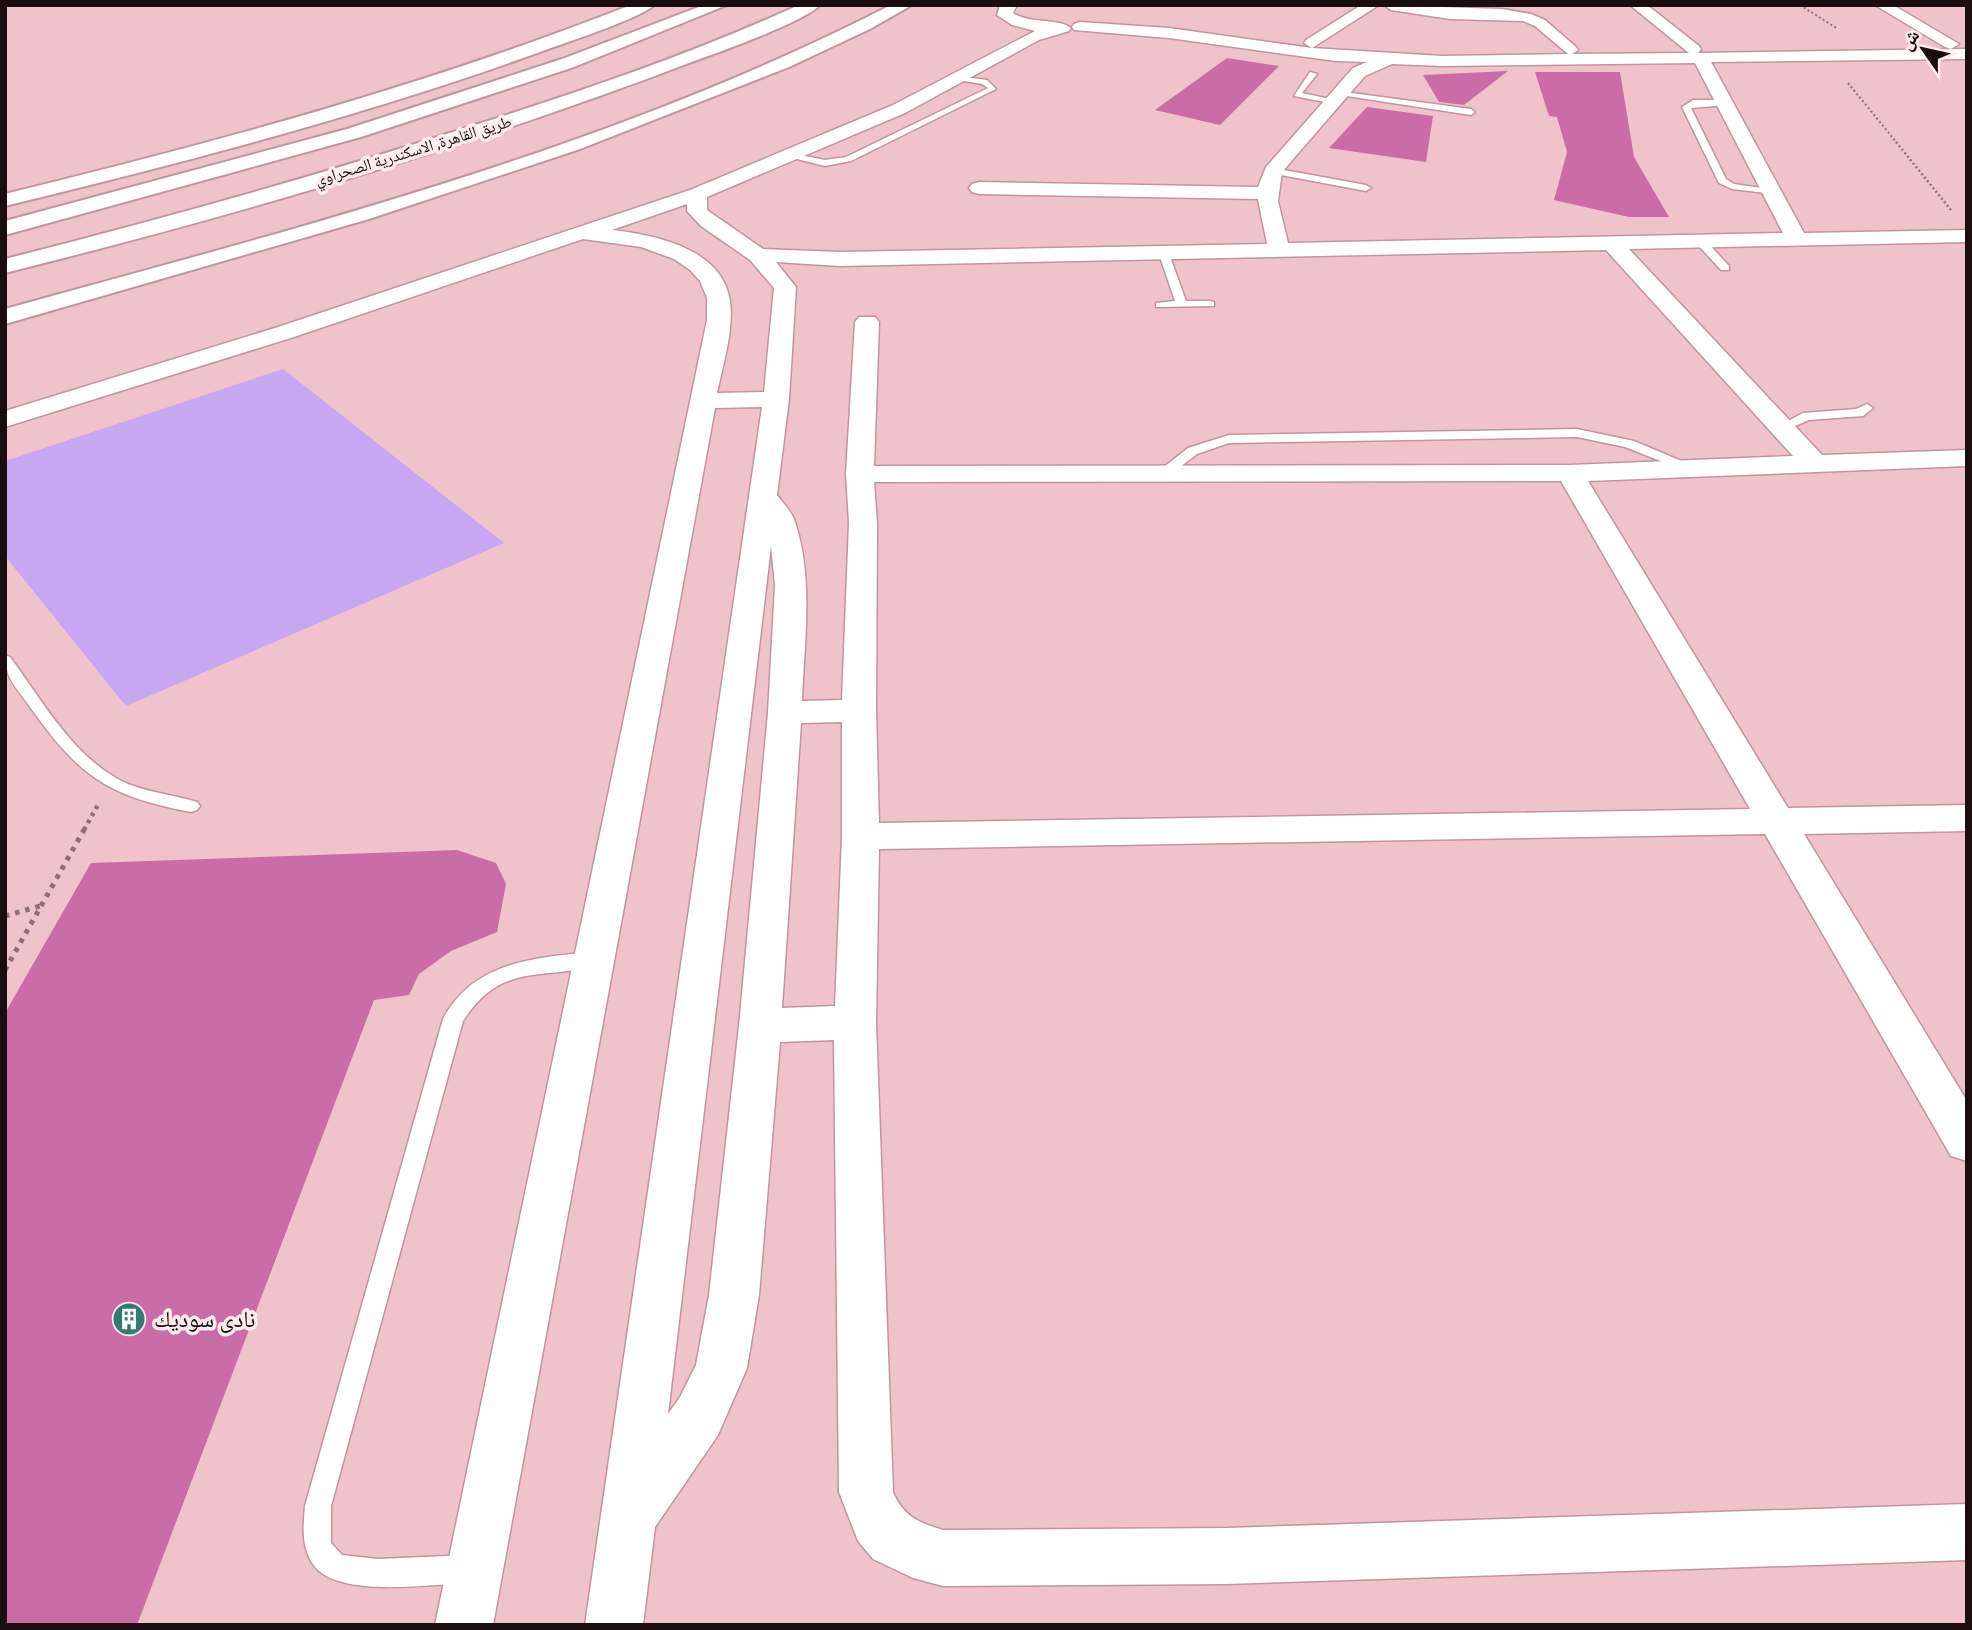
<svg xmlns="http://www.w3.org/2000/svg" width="1972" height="1630" font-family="'Roboto Condensed','Noto Naskh Arabic',sans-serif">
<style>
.green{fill:#c7a6f2}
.building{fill:#ca6ca6}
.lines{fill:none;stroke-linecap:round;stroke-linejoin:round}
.service-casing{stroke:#c1959f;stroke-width:3}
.minor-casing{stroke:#c1959f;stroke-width:3}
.primary-casing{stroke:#c1959f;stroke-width:4}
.motorway-casing{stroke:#c1959f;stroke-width:4}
.path-far3{stroke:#8e6e76;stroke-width:2;stroke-dasharray:2 2.5;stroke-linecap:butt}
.path-far2{stroke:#8e6e76;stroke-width:2.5;stroke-dasharray:2 2.5;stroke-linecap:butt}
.path-far1{stroke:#8e6e76;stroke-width:4.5;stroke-dasharray:3.5 4.5;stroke-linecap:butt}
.path{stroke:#8e6e76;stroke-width:5;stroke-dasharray:4.5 6;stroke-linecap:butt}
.service{fill:#fff;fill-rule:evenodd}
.minor{fill:#fff;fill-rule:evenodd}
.primary{fill:#fff;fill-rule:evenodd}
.motorway{fill:#fff;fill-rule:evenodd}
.labels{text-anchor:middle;stroke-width:7;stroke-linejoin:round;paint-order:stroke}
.far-street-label{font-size:16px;fill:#1b0c10;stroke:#feebef}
.near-poi-label{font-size:23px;fill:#1b0c10;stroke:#feebef;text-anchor:start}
</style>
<rect width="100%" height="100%" fill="#f0c2cc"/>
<polygon class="green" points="283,369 504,543 126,706 5,556 5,461"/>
<g class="building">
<polygon points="1227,58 1279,66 1220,125 1155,110"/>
<polygon points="1508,71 1464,105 1439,102 1423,75"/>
<polygon points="1535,72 1620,72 1634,157 1669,217 1629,217 1554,200 1567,152 1557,117 1549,116"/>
<polygon points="1367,107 1433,116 1426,162 1329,148"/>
<polygon points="457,850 496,863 506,884 497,932 451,951 419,974 409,995 374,1000 137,1625 5,1625 5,1013 91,863"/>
</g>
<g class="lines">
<defs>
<g id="service">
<polygon points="1310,72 1317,74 1302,93 1335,100 1335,104 1294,96"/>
<polygon points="957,76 987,80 996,89 851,161 825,166 785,156 790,153 825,160 846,157 988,88 982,84 957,80"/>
<polygon points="1337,91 1471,109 1475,112 1471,115 1340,95"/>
<polygon points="1724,100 1727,105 1691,108 1726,179 1734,184 1775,190 1775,194 1732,189 1719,183 1682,107 1693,100"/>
<polygon points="1273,168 1366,185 1371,188 1366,191 1270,173 1268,171"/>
<polygon points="1698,241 1706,241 1729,266 1729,270 1721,270 1698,245"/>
<polygon points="1164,251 1169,254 1186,301 1210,301 1214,302 1214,306 1156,307 1156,303 1175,301 1159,254"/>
<polygon points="1867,404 1873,408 1863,416 1809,420 1781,432 1775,428 1803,413 1856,409"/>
<polygon points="1577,429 1634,441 1698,468 1691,472 1686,471 1625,447 1577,437 1229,443 1197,454 1167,477 1157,477 1155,474 1188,448 1229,435"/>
<path d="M5,655L10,657C43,701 75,761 128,784C151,793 174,795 197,802L200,806L197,810L191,812C107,796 79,776 30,707C17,688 5,679 5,655Z"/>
<path d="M595,952L602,954L605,959L602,964C545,982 503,959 463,1021L331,1506V1543L342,1555L378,1559L469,1555L479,1559L483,1569L479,1579L469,1583C431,1584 344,1598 316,1568C301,1551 303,1527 305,1506L443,1019C473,961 537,957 595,952Z"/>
</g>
<g id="minor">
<path d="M1017,5L1013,13C1030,24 1059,18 1071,28L1069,31L1039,40L905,113L707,197V210L763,249L840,252L1267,244L1258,199L979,194L972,192L969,188L972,184L979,182L1258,187L1266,167L1353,68L1367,62L1336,61L1169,38L1074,30L1072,27L1074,24L1080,22L1169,28L1312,48L1304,43L1306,40L1361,5H1379L1312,48L1442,56L1568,54L1535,26L1523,21L1450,19L1391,10L1384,5L1502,9L1531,14L1545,20L1576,47L1578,50L1572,54L1689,53L1630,5H1647L1699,46L1701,49L1698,53L1967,49V59L1711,62L1804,233L1967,230V242L1629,249L1822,455L1967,450V466L1588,481L1788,808L1967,805V831L1804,834L1967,1101V1161L1951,1156L1765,834L879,849L876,1022L893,1492C903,1516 919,1523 943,1530L1227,1528L1967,1504V1560L1227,1584L943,1586L913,1578L873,1559L858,1541L839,1492L834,1040L780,1042L759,1295L747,1368L718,1435L655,1527L643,1625H585L762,407L715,408L493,1625H435L707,320V298L700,281L690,270L674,259L641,247L583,239L294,337L5,427V411L278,327L690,190L893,105L1035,31L1012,25L997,15L1000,5ZM1695,63L1783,233L1288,243L1278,201L1282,172L1365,76L1392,64L1442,66ZM687,204V211L701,226L750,260L774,288L764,392L717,393C723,364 734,330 730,301C722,248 655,235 612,230ZM1606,250L1793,456L1570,465L874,466L879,322L875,317H859L855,322L846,474L849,523L842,700L802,701C804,644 814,578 795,522C792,512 783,503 777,495L789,399L796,287L776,262L840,266ZM1561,481L1750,809L879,823L876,710L877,523L874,482ZM771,546L775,585L768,713L739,1026L709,1295L696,1365L680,1397L668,1414ZM842,722V836L835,1006L782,1008L801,723Z"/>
<polygon points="1875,5 1893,5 1959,44 1951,49 1945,47"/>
</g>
<g id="primary">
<path d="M631,5H654C643,17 571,41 551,48C373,113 190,161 5,206V194C218,142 427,85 631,5Z"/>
<path d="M891,5H912L870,29L789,67L580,149L369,219L5,324V309C305,226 613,148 891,5Z"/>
</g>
<g id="motorway">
<polygon points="704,5 727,5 574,67 361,137 5,235 5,221 347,129 562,59"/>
<path d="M799,5H820C804,22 715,54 689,63C467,148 236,215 5,273V259C163,219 320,175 475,125C585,90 694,53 799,5Z"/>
</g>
</defs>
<use href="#service" class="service-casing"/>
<use href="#minor" class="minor-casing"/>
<use href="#primary" class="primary-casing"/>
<use href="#motorway" class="motorway-casing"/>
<g class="path-far3">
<polyline points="1800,5 1838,29"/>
<polyline points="1848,83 1897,143"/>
</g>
<polyline class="path-far2" points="1896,142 1951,210"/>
<polyline class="path-far1" points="84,830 99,803"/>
<g class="path">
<polyline points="5,916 40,906"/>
<polyline points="5,970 85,828"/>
</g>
<use href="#service" class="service"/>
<use href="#minor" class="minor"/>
<use href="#primary" class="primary"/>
<use href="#motorway" class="motorway"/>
</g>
<defs>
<symbol id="building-disc" viewBox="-11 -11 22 22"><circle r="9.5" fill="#347a71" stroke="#feebef"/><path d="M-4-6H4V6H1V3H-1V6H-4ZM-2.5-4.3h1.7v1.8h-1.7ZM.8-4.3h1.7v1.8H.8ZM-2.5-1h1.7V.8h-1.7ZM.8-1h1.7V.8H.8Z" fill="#fff"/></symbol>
</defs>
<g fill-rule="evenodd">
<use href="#building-disc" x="110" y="1300" width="38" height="38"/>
</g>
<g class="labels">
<g class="far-street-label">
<text transform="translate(413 150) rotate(-17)" y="6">طريق القاهرة, الاسكندرية الصحراوي</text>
</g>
<g class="near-poi-label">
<text x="154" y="1327">نادى سوديك</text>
</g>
</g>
<rect width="1972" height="1630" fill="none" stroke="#1b0c10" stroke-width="14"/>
<g transform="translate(1923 49) rotate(304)" stroke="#feebef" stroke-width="5" paint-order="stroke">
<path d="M0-5L12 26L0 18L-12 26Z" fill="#1b0c10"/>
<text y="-10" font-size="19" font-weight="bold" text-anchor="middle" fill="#1b0c10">ش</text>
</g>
</svg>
